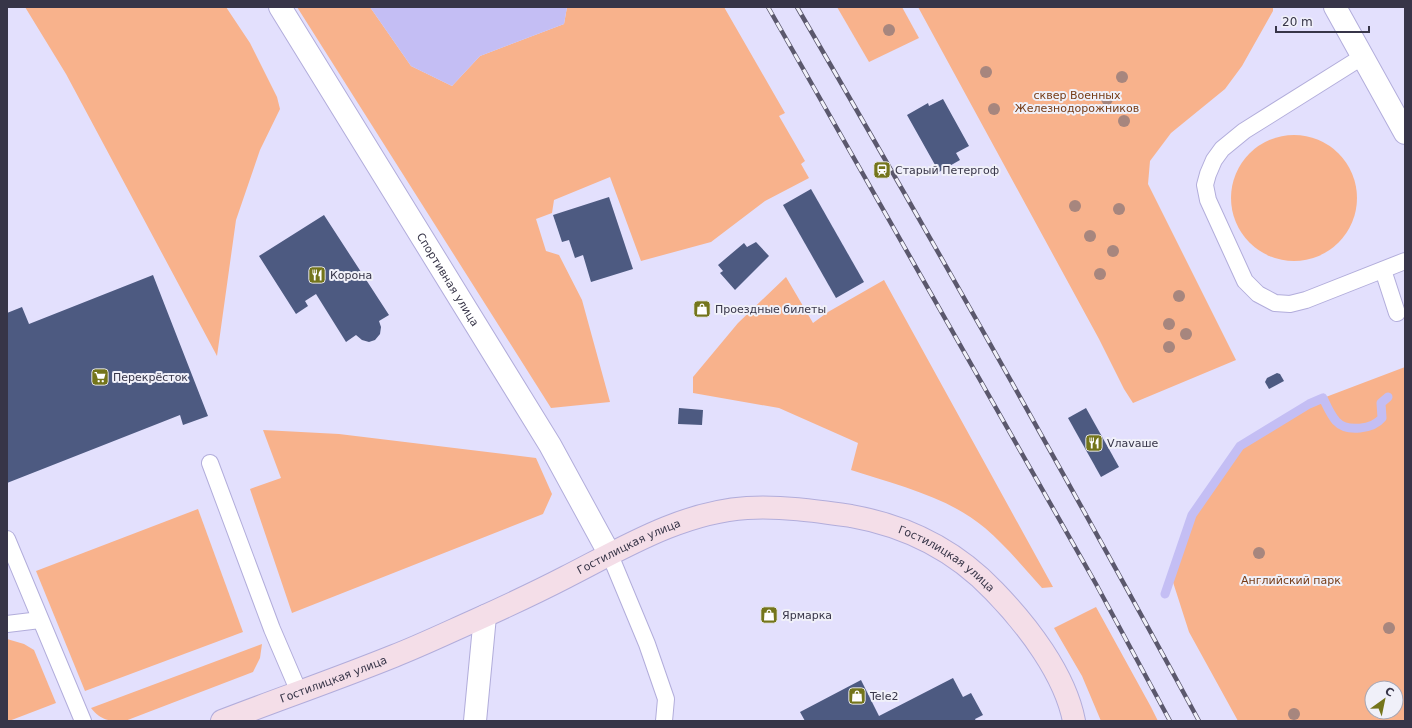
<svg xmlns="http://www.w3.org/2000/svg" width="1412" height="728" font-family="'DejaVu Sans',sans-serif">
<style>
.green{fill:#f8b28c;fill-rule:evenodd}
.water{fill:#c4bef4}
.lines{fill:none;stroke-linecap:round;stroke-linejoin:round}
.stream{stroke:#c4bef4;stroke-width:9}
.building{fill:#4d5a81}
.service-casing{stroke:#b2addb;stroke-width:18}
.minor-casing{stroke:#b2addb;stroke-width:24}
.tertiary-casing{stroke:#b2addb;stroke-width:24}
.secondary-casing{stroke:#b2addb;stroke-width:24}
.service{stroke:#fff;stroke-width:16}
.minor{stroke:#fff;stroke-width:22}
.tertiary{stroke:#fff;stroke-width:22}
.secondary{stroke:#f4dee8;stroke-width:22}
.rail-casing{stroke:#5b586d;stroke-width:4.5}
.rail{stroke:#f0f0f9;stroke-width:3;stroke-dasharray:9;stroke-linecap:butt}
.tree{fill:#a7867e}
.labels{text-anchor:middle;stroke-width:4;stroke-linejoin:round;paint-order:stroke}
.park-label{font-size:11px;fill:#763c17;stroke:#f0f0f9}
.poi-label{font-size:11px;fill:#373548;stroke:#f0f0f9;text-anchor:start}
.street-label{font-size:11px;fill:#373548;stroke:#f0f0f9}
</style>
<rect width="100%" height="100%" fill="#e3e0fd"/>
<g class="green">
<polygon points="25,7 226,7 250,43 277,97 280,109 260,150 236,220 217,356 66,74"/>
<polygon points="297,7 370,7 411,66 452,86 480,56 564,24 567,7 724,7 785,113 779,116 805,161 801,164 809,178 765,201 711,242 641,261 610,177 554,200 552,213 536,219 546,251 559,255 582,300 610,402 551,408"/>
<polygon points="837,7 902,7 919,38 869,62"/>
<polygon points="918,7 1273,7 1273,11 1242,66 1225,89 1171,133 1150,161 1148,184 1236,360 1133,403 1124,389 1099,339"/>
<circle cx="1294" cy="198" r="63"/>
<path d="M786,277L813,323L828,312L884,280L1053,587L1042,588C1024,568 1006,546 985,528C947,496 896,485 851,470L858,443L779,408L693,393V377L738,323Z"/>
<path d="M1405,367V721H1238L1189,632L1172,579L1192,515L1240,446L1310,403ZM1372,688H1396V712H1372Z"/>
<polygon points="263,430 339,434 536,458 552,494 543,514 292,613 250,489 281,478"/>
<polygon points="198,509 243,632 85,691 36,571"/>
<polygon points="1096,607 1151,707 1158,721 1101,721 1082,676 1054,628"/>
<polygon points="7,639 24,644 34,650 56,703 9,721 7,721"/>
<path d="M262,644L260,658L253,672L125,721C110,721 101,721 91,708Z"/>
</g>
<polygon class="water" points="370,7 567,7 564,24 480,56 452,86 411,66"/>
<g class="lines">
<path class="stream" d="M1165,594L1192,515L1240,446L1309,404L1323,398C1327,406 1330,414 1336,421C1347,433 1373,429 1382,418L1381,403L1388,397"/>
</g>
<g class="building">
<polygon points="943,99 969,146 956,153 960,160 939,172 907,115 928,103 929,106"/>
<polygon points="811,189 864,282 836,298 783,205"/>
<polygon points="609,197 633,269 591,282 583,255 575,258 569,240 562,242 553,215"/>
<polygon points="324,215 389,315 379,321 381,327 380,334 375,340 369,342 362,340 356,335 346,342 316,294 305,301 308,306 296,314 259,256"/>
<polygon points="756,242 769,256 735,290 720,273 723,271 718,265 744,243 747,247"/>
<polygon points="153,275 208,416 183,425 180,415 7,483 7,313 22,307 29,324"/>
<polygon points="1277,373 1280,374 1284,381 1269,389 1265,382 1267,378"/>
<polygon points="679,408 703,410 702,425 678,424"/>
<polygon points="1086,408 1119,467 1101,477 1068,418"/>
<polygon points="953,678 963,697 971,693 983,715 975,719 976,721 805,721 800,712 861,680 879,716"/>
</g>
<g class="lines">
<defs>
<g id="service">
<polyline points="1362,57 1244,131 1222,149 1214,160 1208,174 1205,185 1208,200 1245,281 1258,294 1275,303 1290,304 1306,300 1405,261"/>
<polyline points="1383,270 1397,313"/>
<polyline points="210,463 272,629 299,692"/>
<polyline points="7,539 83,721"/>
<polyline points="610,555 647,644 666,699 664,721"/>
<polyline points="7,624 40,620"/>
</g>
<g id="minor">
<path id="s1" d="M280,7L550,445L610,555"/>
<polyline points="475,721 485,616"/>
</g>
<polyline id="tertiary" points="1335,7 1405,133"/>
<g id="secondary">
<path id="s2" d="M222,721C279,699 337,679 394,656C422,645 449,632 476,620C507,606 537,592 566,577C623,548 682,512 747,508C782,506 816,511 851,516C907,526 955,550 994,591C1027,625 1065,674 1074,721"/>
</g>
</defs>
<use href="#service" class="service-casing"/>
<use href="#minor" class="minor-casing"/>
<use href="#tertiary" class="tertiary-casing"/>
<use href="#secondary" class="secondary-casing"/>
<use href="#service" class="service"/>
<use href="#minor" class="minor"/>
<use href="#tertiary" class="tertiary"/>
<use href="#secondary" class="secondary"/>
<defs>
<g id="rail">
<polyline points="768,7 1096,584 1170,721"/>
<path d="M797,7C934,243 1069,481 1199,721"/>
</g>
</defs>
<use href="#rail" class="rail-casing"/>
<use href="#rail" class="rail"/>
</g>
<g class="tree">
<circle cx="889" cy="30" r="6"/>
<circle cx="986" cy="72" r="6"/>
<circle cx="1122" cy="77" r="6"/>
<circle cx="1107" cy="99" r="6"/>
<circle cx="994" cy="109" r="6"/>
<circle cx="1124" cy="121" r="6"/>
<circle cx="1075" cy="206" r="6"/>
<circle cx="1119" cy="209" r="6"/>
<circle cx="1090" cy="236" r="6"/>
<circle cx="1113" cy="251" r="6"/>
<circle cx="1100" cy="274" r="6"/>
<circle cx="1179" cy="296" r="6"/>
<circle cx="1169" cy="324" r="6"/>
<circle cx="1186" cy="334" r="6"/>
<circle cx="1169" cy="347" r="6"/>
<circle cx="1259" cy="553" r="6"/>
<circle cx="1389" cy="628" r="6"/>
<circle cx="1294" cy="714" r="6"/>
</g>
<defs>
<symbol id="station-square" viewBox="-11 -11 22 22"><rect x="-9" y="-9" width="18" height="18" rx="4" fill="#74751b" stroke="#f0f0f9"/><path d="M-3-6H3Q5-6 5-4V2Q5 4 3 4L4.5 6H3L1.5 4h-3L-3 6H-4.5L-3 4Q-5 4-5 2V-4Q-5-6-3-6ZM-3.5-4v3h7v-3ZM-3.5 1v1.5H-2V1ZM2 1v1.5H3.5V1Z" fill="#fff"/></symbol>
<symbol id="restaurant-square" viewBox="-11 -11 22 22"><rect x="-9" y="-9" width="18" height="18" rx="4" fill="#74751b" stroke="#f0f0f9"/><path d="M-5-6h1v4h1v-4h1v4h1v-4h1v5L-1.5 .5V6h-2V.5L-5-1ZM5-6V6H3V1.5H1.5Q1.5-4 5-6Z" fill="#fff"/></symbol>
<symbol id="shop-square" viewBox="-11 -11 22 22"><rect x="-9" y="-9" width="18" height="18" rx="4" fill="#74751b" stroke="#f0f0f9"/><path d="M-5-2.5h2.3a2.7 3.5 0 0 1 5.4 0H5L5.5 6h-11ZM-1.5-2.5h3a1.5 2.3 0 0 0-3 0Z" fill="#fff"/></symbol>
<symbol id="supermarket-square" viewBox="-11 -11 22 22"><rect x="-9" y="-9" width="18" height="18" rx="4" fill="#74751b" stroke="#f0f0f9"/><path d="M-6-5.5h2.5l.6 2H6L4.5 2H-2.5L-4.4-4H-6ZM-1.5 3.2a1.3 1.3 0 1 0 .1 0ZM3 3.2a1.3 1.3 0 1 0 .1 0Z" fill="#fff"/></symbol>
</defs>
<g fill-rule="evenodd">
<use href="#station-square" x="872" y="160" width="20" height="20"/>
<use href="#restaurant-square" x="307" y="265" width="20" height="20"/>
<use href="#shop-square" x="692" y="299" width="20" height="20"/>
<use href="#supermarket-square" x="90" y="367" width="20" height="20"/>
<use href="#restaurant-square" x="1084" y="433" width="20" height="20"/>
<use href="#shop-square" x="759" y="605" width="20" height="20"/>
<use href="#shop-square" x="847" y="686" width="20" height="20"/>
</g>
<g class="labels">
<g class="park-label">
<text x="1077" y="99">сквер Военных<tspan x="1077" dy="13">Железнодорожников</tspan></text>
<text x="1291" y="584">Английский парк</text>
</g>
<g class="poi-label">
<text x="895" y="174">Старый Петергоф</text>
<text x="330" y="279">Корона</text>
<text x="715" y="313">Проездные билеты</text>
<text x="113" y="381">Перекрёсток</text>
<text x="1107" y="447">Vлаvаше</text>
<text x="782" y="619">Ярмарка</text>
<text x="870" y="700">Tele2</text>
</g>
<g class="street-label">
<text dy="4" stroke="none"><textPath href="#s1" startOffset="320">Спортивная улица</textPath></text>
<text dy="4" stroke="none"><textPath href="#s2" startOffset="443">Гостилицкая улица</textPath></text>
<text dy="4" stroke="none"><textPath href="#s2" startOffset="779">Гостилицкая улица</textPath></text>
<text dy="4" stroke="none"><textPath href="#s2" startOffset="119">Гостилицкая улица</textPath></text>
</g>
</g>
<rect width="1412" height="728" fill="none" stroke="#373548" stroke-width="16"/>
<g transform="translate(1384 700) rotate(33)"><circle r="19" fill="#f0f0f9" stroke="#a6a5b2"/>
<path d="M0-3L7 15L0 10L-7 15Z" fill="#74751b"/>
<text y="-6" font-size="11" font-weight="bold" text-anchor="middle" fill="#373548">С</text>
</g>
<path d="M1276 26v6h93v-6" fill="none" stroke="#373548" stroke-width="2"/>
<text x="1282" y="26" font-size="12" fill="#373548" stroke="#f0f0f9" stroke-width="3" paint-order="stroke">20 m</text>
</svg>
